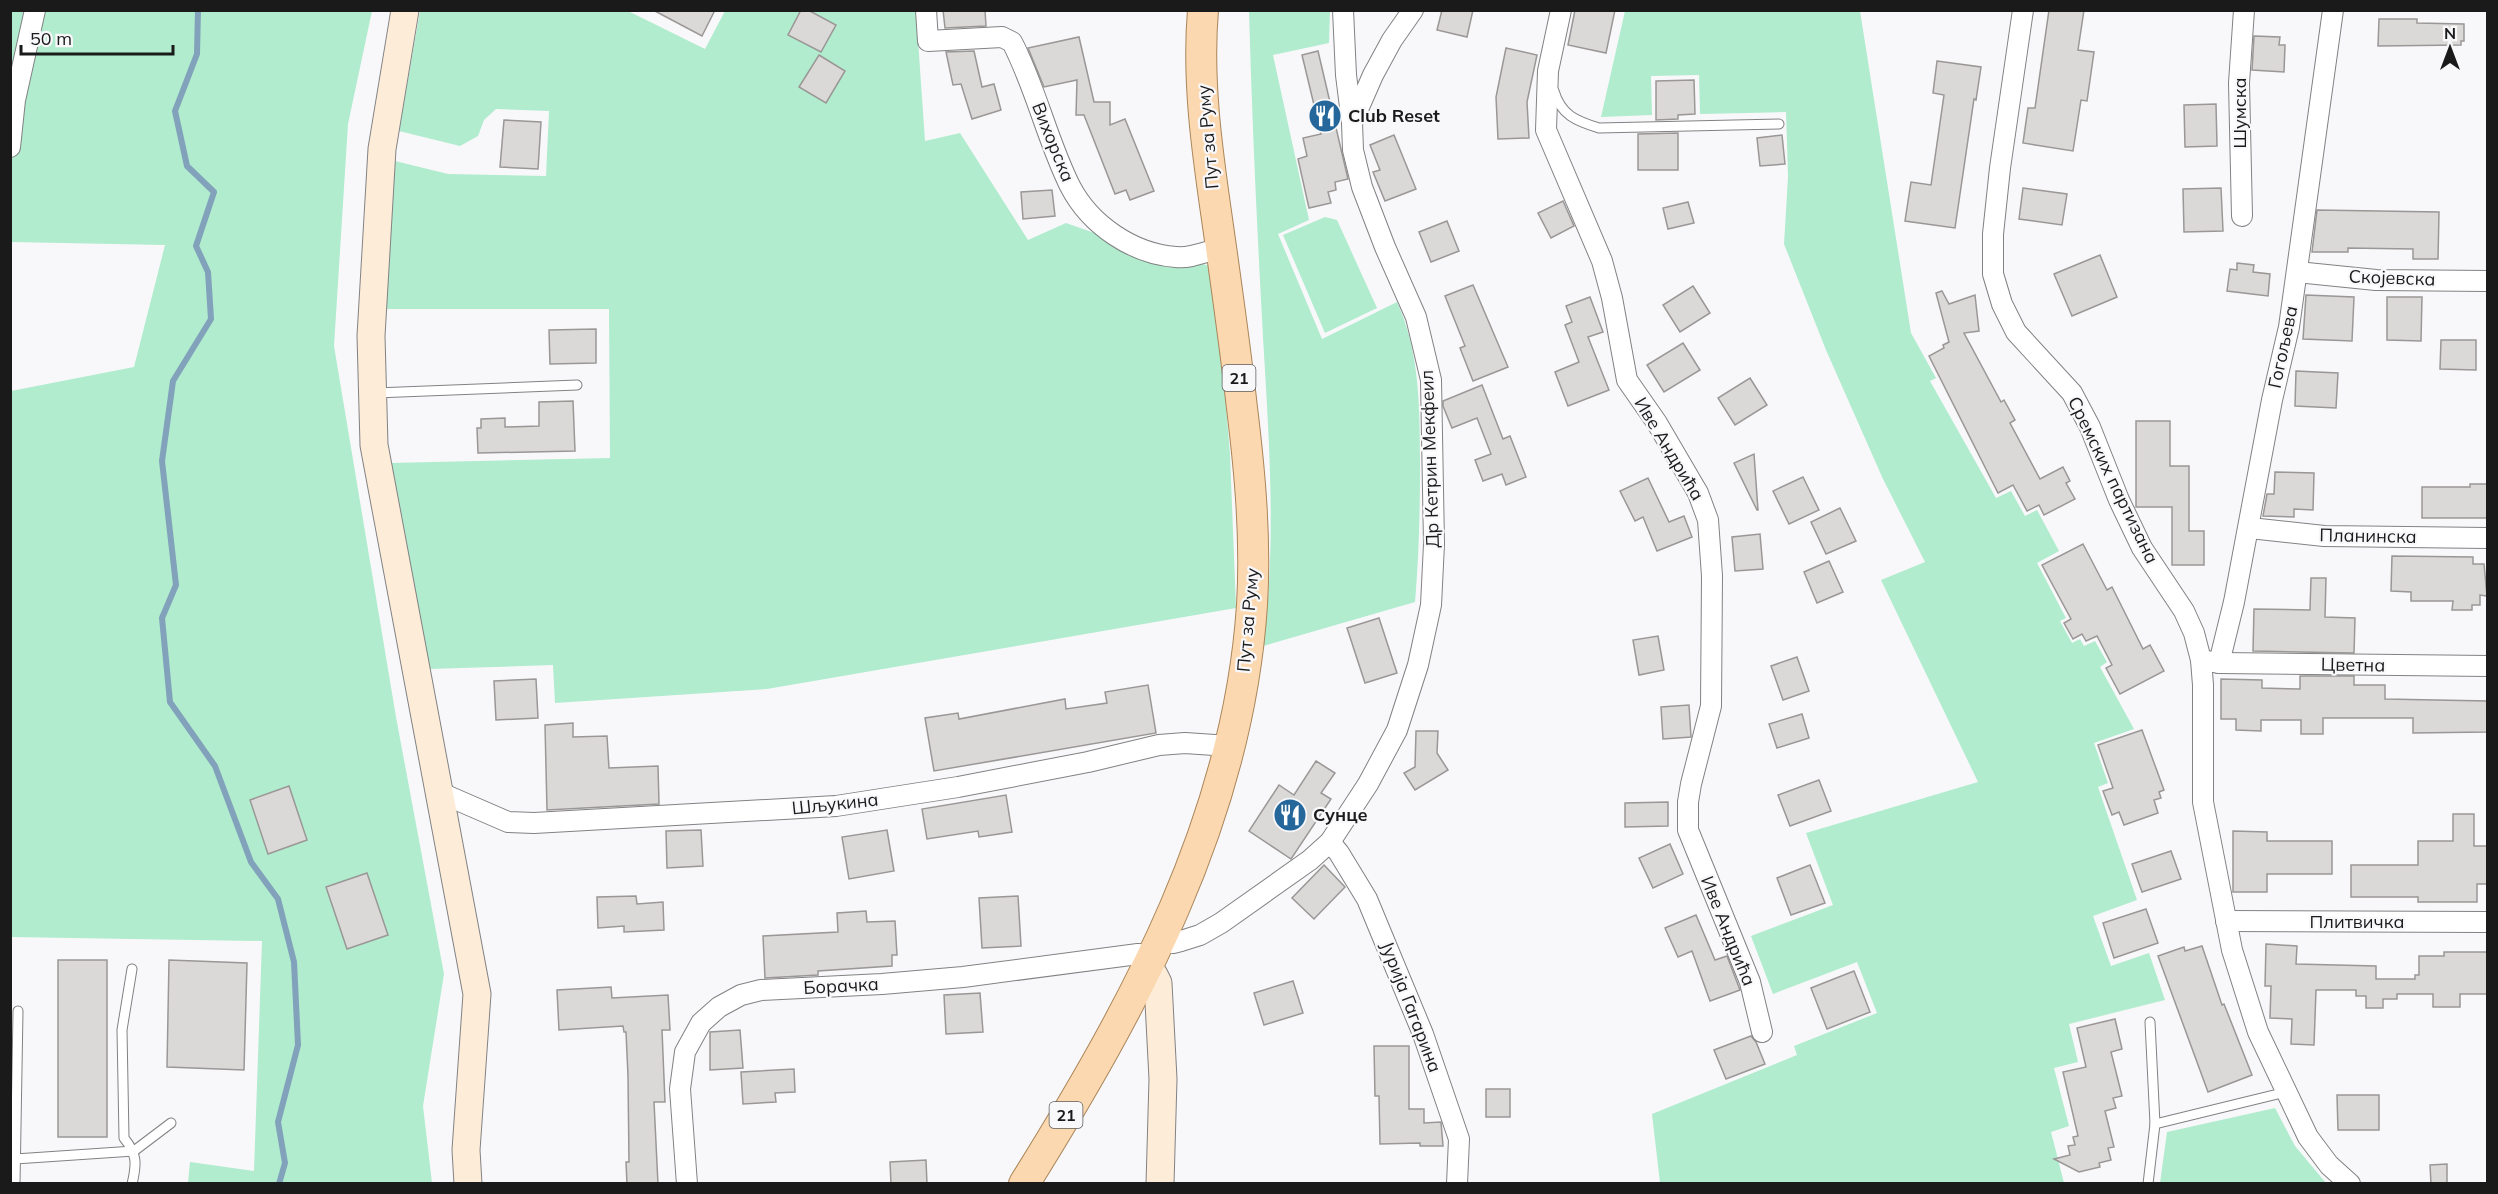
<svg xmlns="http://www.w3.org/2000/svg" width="2498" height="1194" font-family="Mulish,sans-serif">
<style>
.green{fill:#b0eccd}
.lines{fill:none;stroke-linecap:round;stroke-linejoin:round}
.stream{stroke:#82a1bb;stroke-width:6}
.building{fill:#dbd9d7;stroke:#9a9796;stroke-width:1.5}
.service-casing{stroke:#828284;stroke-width:11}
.minor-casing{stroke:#828284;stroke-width:22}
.secondary-casing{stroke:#828284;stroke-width:29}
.primary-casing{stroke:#aa8559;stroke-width:32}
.service{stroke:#fff;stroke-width:9}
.minor{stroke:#fff;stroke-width:20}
.secondary{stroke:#fdecd7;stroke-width:27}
.primary{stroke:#fbd8af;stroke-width:30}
.labels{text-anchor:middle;stroke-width:4.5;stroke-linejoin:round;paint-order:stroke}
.shield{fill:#f8f8fb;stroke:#5d5d5e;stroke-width:1.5}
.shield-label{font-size:16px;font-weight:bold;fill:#1a1a1b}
.street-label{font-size:18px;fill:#1a1a1b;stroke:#f8f8fb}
.poi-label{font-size:18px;font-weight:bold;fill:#1a1a1b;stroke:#f8f8fb;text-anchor:start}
</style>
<rect width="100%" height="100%" fill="#f8f8fb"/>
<g class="green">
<polygon points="11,11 372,11 348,124 334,346 396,717 444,974 423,1106 432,1183 188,1183 190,1162 254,1171 262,941 11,937 11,391 134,367 165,245 11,242"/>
<polygon points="420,11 628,11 705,49 725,11 916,11 925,141 960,133 1028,240 1066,223 1123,243 1214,267 1230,454 1236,608 767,689 555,703 553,665 429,669 390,463 610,458 609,309 384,309 395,161 448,174 546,176 549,111 496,109 484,120 478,136 460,146 399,131"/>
<path d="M1249,11H1330L1329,43L1273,55L1309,220L1278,234L1322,339L1397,302C1420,352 1420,410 1420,464C1420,511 1419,556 1415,602L1263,646C1277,544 1269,439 1263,337C1257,228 1252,120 1249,11Z"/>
<polygon points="1625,11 1860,11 1911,333 1936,378 1930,381 1996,498 2011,491 2025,516 2037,510 2059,551 2037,563 2066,618 2060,621 2072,643 2080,639 2084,646 2095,641 2107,662 2100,667 2134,729 2094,743 2108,783 2098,787 2137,900 2093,916 2111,966 2149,953 2165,1000 2069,1024 2078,1062 2054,1068 2069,1126 2051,1132 2064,1183 1660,1183 1652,1114 1797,1055 1794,1046 1877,1013 1857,962 1773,994 1751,936 1833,905 1806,833 1978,782 1881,580 1925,562 1883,479 1826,350 1784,244 1788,177 1786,112 1700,114 1699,75 1651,76 1652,115 1601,117"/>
<polygon points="1325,217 1337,220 1377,308 1325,333 1283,235"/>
<polygon points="2275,1108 2295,1146 2326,1183 2160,1183 2167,1132"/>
</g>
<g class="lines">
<polyline class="stream" points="198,10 197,54 175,111 187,166 214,192 196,246 208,272 211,319 173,381 162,461 176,585 162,618 170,702 215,766 251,862 278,899 294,962 298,1045 278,1122 285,1163 279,1184"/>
</g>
<g class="building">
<polygon points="653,10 715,10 702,36"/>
<polygon points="801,10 808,10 836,25 821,52 788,35"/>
<polygon points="943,10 985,10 986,26 945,28"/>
<polygon points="1442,10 1473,10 1467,37 1437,30"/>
<polygon points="1575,10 1615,10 1606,53 1568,45"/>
<polygon points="2049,10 2084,10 2078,50 2094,52 2087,101 2081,100 2073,151 2023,143 2028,108 2035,108"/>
<polygon points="2379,19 2417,19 2417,23 2464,24 2464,41 2461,41 2461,45 2378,46"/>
<polygon points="2254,36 2280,37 2279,45 2285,45 2284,72 2252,70"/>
<polygon points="1079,37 1094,102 1110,102 1110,125 1125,119 1154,191 1130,200 1126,190 1115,194 1084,115 1076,115 1077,80 1044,87 1028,48"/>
<polygon points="1506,48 1537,55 1527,102 1529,138 1498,139 1496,97"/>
<polygon points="974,51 982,87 994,84 1001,110 972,119 961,84 953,85 946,52"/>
<polygon points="1318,51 1348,179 1335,182 1336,190 1328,192 1331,203 1309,208 1298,159 1307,156 1303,138 1321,134 1302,55"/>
<polygon points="819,55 845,71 826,103 799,87"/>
<polygon points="1937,61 1981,67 1976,100 1974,99 1955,228 1905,221 1911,182 1931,185 1944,95 1933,93"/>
<polygon points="1694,80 1695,114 1678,115 1678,119 1656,120 1656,81"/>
<polygon points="2216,104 2217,146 2185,147 2184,105"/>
<polygon points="504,120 541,122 538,169 500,167"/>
<polygon points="1678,133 1678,170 1638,170 1638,134"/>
<polygon points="1394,135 1416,189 1385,201 1373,172 1380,170 1370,145"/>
<polygon points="1782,135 1785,164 1760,166 1757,138"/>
<polygon points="2023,188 2067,194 2062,225 2019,219"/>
<polygon points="2221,188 2223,231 2184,232 2183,189"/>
<polygon points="1052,190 1055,216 1023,219 1021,192"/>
<polygon points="1563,201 1574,226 1551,238 1538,213"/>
<polygon points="1688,202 1694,223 1668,229 1663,208"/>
<polygon points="2317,210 2439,212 2438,259 2413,259 2413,249 2348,248 2348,252 2312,252"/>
<polygon points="1447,221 1459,251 1431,262 1419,232"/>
<polygon points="2100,255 2117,297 2072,316 2054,274"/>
<polygon points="2237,263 2254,265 2253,272 2270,274 2268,296 2227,291 2230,269 2237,270"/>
<polygon points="1473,285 1508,367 1473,381 1460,348 1465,346 1445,296"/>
<polygon points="1693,286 1710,313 1680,332 1663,305"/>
<polygon points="1942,291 1949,304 1975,295 1979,331 1964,333 2001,402 2004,400 2015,420 2010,423 2040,479 2063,467 2070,481 2066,483 2075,499 2044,515 2039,505 2027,511 2013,485 1998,493 1929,356 1944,348 1943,345 1949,342 1936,293"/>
<polygon points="2306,295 2354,297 2352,341 2303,339"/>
<polygon points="1590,297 1603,332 1588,337 1609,390 1568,406 1555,372 1579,362 1565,325 1572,322 1566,306"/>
<polygon points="2387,297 2422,297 2421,341 2387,340"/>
<polygon points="596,329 596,363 550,364 549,330"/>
<polygon points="2441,340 2476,340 2476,370 2440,369"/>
<polygon points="1683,343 1700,370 1664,392 1647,365"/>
<polygon points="2296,371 2338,373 2336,408 2295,406"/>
<polygon points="1750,378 1767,405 1735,425 1718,398"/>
<polygon points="1482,385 1503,439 1510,436 1526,477 1506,485 1502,474 1483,481 1475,460 1491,454 1477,418 1452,428 1443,406 1443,401"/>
<polygon points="573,401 575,451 478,453 477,428 481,428 481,419 505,418 505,427 539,426 539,402"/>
<polygon points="2136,421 2170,421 2170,466 2189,466 2189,531 2204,531 2204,565 2172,565 2172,507 2136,507"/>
<polygon points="1754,454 1758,510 1757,510 1734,463"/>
<polygon points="2275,472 2314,473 2313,510 2294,509 2294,517 2263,516 2267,494 2274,494"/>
<polygon points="1803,477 1819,510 1789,524 1773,491"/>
<polygon points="1648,478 1669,522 1684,516 1692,537 1657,551 1643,517 1635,521 1620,491"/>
<polygon points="2470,484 2487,484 2487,518 2422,518 2422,487 2470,487"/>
<polygon points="1840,508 1856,541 1826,554 1811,522"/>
<polygon points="1760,534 1763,569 1735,571 1732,537"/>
<polygon points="2083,544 2107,590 2112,587 2143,649 2150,645 2164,671 2120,694 2106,668 2112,665 2097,636 2086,641 2082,634 2073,639 2064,623 2071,619 2042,565"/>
<polygon points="2392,556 2473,557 2473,564 2484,564 2487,596 2480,595 2480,605 2472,605 2472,610 2452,610 2453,601 2411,601 2411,592 2391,591"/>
<polygon points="1829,561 1843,592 1817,603 1804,572"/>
<polygon points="2311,578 2326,578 2325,617 2355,618 2354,653 2253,651 2254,609 2310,610"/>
<polygon points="1379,618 1397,673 1365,683 1347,628"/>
<polygon points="1658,636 1664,670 1639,675 1633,640"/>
<polygon points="1797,657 1809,691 1783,700 1771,666"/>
<polygon points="2300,676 2354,676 2354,685 2385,685 2385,699 2487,701 2487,732 2413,733 2413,718 2323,718 2323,734 2301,734 2301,720 2261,720 2261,731 2236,730 2236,719 2221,719 2221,679 2262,680 2262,688 2300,689"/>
<polygon points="536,679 538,718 496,720 494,681"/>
<polygon points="1148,685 1156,733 934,771 925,718 958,713 959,719 1065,699 1066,709 1107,703 1105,692"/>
<polygon points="1689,705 1691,737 1663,739 1661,707"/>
<polygon points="1802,714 1809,738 1777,748 1769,724"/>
<polygon points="573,723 573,737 607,736 609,768 658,766 659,804 547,810 545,725"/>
<polygon points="2142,730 2164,790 2159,792 2161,798 2154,800 2158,813 2124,825 2119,812 2112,815 2103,791 2113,788 2098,745"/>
<polygon points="1416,731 1438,731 1437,753 1448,770 1415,790 1404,773 1415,767"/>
<polygon points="1316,761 1335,773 1321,793 1331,799 1291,859 1249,831 1279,785 1294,795"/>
<polygon points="1819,780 1831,811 1790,826 1778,795"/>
<polygon points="289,786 307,840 268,854 250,800"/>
<polygon points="1006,795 1012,832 979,837 978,831 927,839 922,809"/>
<polygon points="1668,802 1668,826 1625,827 1625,803"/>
<polygon points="2453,814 2474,814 2474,846 2487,846 2487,884 2477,884 2477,902 2418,902 2418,897 2351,897 2351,865 2418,865 2418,841 2453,841"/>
<polygon points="701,830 703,866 667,868 666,831"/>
<polygon points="887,830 894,871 849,879 842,837"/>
<polygon points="2233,831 2267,832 2267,841 2332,841 2332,874 2267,874 2267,892 2233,892"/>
<polygon points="1670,844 1683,874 1653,888 1639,858"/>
<polygon points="2171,851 2181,879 2142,892 2132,864"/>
<polygon points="1324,865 1345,887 1314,919 1292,898"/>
<polygon points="1810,865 1825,903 1791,915 1777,878"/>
<polygon points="367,873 388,935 347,949 326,887"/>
<polygon points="636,896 637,904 663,902 664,930 624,932 624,926 598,928 597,897"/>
<polygon points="1018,896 1021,946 982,948 979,898"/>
<polygon points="2146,909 2158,943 2114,958 2103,923"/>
<polygon points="866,911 867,922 895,921 897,955 892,955 892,966 818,971 818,975 765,978 763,936 838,932 837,913"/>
<polygon points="1696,915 1715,960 1727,956 1740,990 1710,1001 1692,951 1678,957 1665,928"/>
<polygon points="2266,944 2297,946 2296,964 2376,966 2376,979 2415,979 2415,975 2419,975 2419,956 2444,956 2444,952 2487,952 2487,994 2460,994 2460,1007 2433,1007 2433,994 2397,994 2397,999 2383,999 2383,1008 2366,1008 2366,996 2356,996 2356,990 2316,990 2314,1045 2291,1044 2292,1019 2270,1018 2271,986 2265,986"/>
<polygon points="2202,946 2222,1005 2224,1004 2252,1075 2208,1092 2158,956 2184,947 2185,951"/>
<rect x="58" y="960" width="49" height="177"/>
<polygon points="169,960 247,963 244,1070 167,1067"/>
<polygon points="1854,971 1870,1012 1827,1029 1811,988"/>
<polygon points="1293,981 1303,1013 1264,1025 1254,993"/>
<polygon points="611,987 612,998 668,995 670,1030 662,1030 665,1102 654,1102 658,1184 627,1184 626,1162 629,1162 628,1076 626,1032 624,1032 623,1026 559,1030 557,990"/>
<polygon points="980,993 983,1032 946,1034 944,995"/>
<polygon points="2115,1019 2122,1049 2111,1052 2122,1096 2113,1098 2116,1108 2105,1111 2114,1147 2108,1148 2111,1160 2099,1163 2100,1167 2079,1172 2054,1159 2070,1155 2068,1146 2075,1145 2073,1137 2078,1136 2063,1072 2086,1067 2077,1028"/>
<polygon points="740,1030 743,1068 710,1070 710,1032"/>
<polygon points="1751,1036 1756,1042 1765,1064 1726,1079 1714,1050"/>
<polygon points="1374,1046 1409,1046 1409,1109 1424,1109 1424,1123 1441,1122 1443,1146 1420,1146 1420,1143 1380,1144 1379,1096 1375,1096"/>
<polygon points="794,1069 795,1092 775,1093 776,1102 743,1104 741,1072"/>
<rect x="1486" y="1089" width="24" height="28"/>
<polygon points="2337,1095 2379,1095 2379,1130 2338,1130"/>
<polygon points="926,1160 927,1184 891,1184 890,1162"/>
<polygon points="2447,1164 2447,1184 2431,1184 2430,1165"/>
</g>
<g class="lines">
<defs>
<g id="service">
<path d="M1554,91C1561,115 1576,121 1599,128L1779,124"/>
<polyline points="375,393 577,385"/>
<path d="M132,969L122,1030L124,1138C137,1154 137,1163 132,1184"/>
<polyline points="2155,1124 2286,1092"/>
<polyline points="15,1159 134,1151 171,1123"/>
<polyline points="15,1184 18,1011"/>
<polyline points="2148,1184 2155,1124 2150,1022"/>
</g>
<g id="minor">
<path d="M926,10L928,41L1002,37L1012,42C1036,88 1047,140 1070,186C1090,225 1133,254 1176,257C1190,259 1207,251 1221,248"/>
<polyline points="1343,10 1346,75 1352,123"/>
<polyline points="1561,10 1548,71 1546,130 1602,261 1612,298 1627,380 1657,423 1698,493 1708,520 1712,576 1711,706 1691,784 1688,802 1688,830 1750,982 1762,1032"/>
<polyline points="2023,10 2000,168 1993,234 1993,274 2002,304 2016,332 2072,393 2090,427 2119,500 2142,548 2184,611 2194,633 2201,660 2203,685 2203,802 2232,950 2258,1032 2308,1137 2329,1165 2350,1184"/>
<polyline points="10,147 15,100 35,10"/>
<polyline points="2242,216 2239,83 2244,10"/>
<polyline points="2297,272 2376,280 2488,281"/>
<polyline points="2250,528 2324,536 2488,538"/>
<polyline points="2201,660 2219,663 2234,602 2272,400 2289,327 2333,10"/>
<polyline points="2219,663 2488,666"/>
<polyline points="441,793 508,822 534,823 836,806 958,787 1088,762 1159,745 1185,743 1229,746"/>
<polyline points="1330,842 1339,853 1367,899 1423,1034 1459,1139 1457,1184"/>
<polyline points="2226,921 2488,922"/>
<polyline points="1162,939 1173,943 1181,941 1200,935 1221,923 1310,860 1330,842 1368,784 1397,730 1418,665 1431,605 1434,544 1431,380 1416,317 1385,247 1362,187 1353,150 1352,123 1373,75 1392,40 1413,10"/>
<polyline points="687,1184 680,1089 685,1052 701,1023 719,1007 741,995 761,990 882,984 963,977 1138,954 1154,955"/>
</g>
<g id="secondary">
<polyline points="405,10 382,149 371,336 374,445 477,994 466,1150 468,1184"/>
<polyline points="1147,970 1154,975 1158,983 1163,1079 1160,1184"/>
</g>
<path id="primary" d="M1024,1184C1135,1006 1238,819 1252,605C1256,539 1250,473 1242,408C1235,345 1226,282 1217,219C1207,150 1197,80 1203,10"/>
</defs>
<use href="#service" class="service-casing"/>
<use href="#minor" class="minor-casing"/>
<use href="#secondary" class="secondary-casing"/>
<use href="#primary" class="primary-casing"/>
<use href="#service" class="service"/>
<use href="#minor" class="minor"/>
<use href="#secondary" class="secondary"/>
<use href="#primary" class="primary"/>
</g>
<defs>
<symbol id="restaurant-disc" viewBox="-11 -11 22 22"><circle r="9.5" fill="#25669b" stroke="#f8f8fb"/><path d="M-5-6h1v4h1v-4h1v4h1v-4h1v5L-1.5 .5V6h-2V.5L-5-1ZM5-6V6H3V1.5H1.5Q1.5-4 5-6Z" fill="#fff"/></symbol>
</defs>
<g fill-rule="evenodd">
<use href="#restaurant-disc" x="1306" y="97" width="38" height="38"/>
<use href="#restaurant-disc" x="1271" y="796" width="38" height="38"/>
</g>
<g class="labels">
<g class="shield">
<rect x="1222.5" y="365" width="33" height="26" rx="4.5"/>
<rect x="1049.5" y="1102" width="33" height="26" rx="4.5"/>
</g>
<g class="shield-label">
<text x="1239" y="384">21</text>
<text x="1066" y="1121">21</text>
</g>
<g class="street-label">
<text transform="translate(2240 113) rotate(-90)" y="6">Шумска</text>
<text transform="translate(1208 137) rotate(-95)" y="6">Пут за Руму</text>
<text transform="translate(1053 142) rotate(68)" y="6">Вихорска</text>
<text transform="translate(2392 278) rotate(2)" y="6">Скојевска</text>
<text transform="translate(2283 347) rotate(-78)" y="6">Гогољева</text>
<text transform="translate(1669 449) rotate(59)" y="6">Иве Андрића</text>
<text transform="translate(1430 459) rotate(-92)" y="6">Др Кетрин Мекфеил</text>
<text transform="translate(2113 480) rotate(64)" y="6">Сремских партизана</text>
<text transform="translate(2368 536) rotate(1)" y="6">Планинска</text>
<text transform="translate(1248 620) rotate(-85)" y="6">Пут за Руму</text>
<text transform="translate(2353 665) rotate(1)" y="6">Цветна</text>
<text transform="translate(835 804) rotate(-6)" y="6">Шљукина</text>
<text x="2357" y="928">Плитвичка</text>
<text transform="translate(1728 931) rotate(68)" y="6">Иве Андрића</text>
<text transform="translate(841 986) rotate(-3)" y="6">Борачка</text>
<text transform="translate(1411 1007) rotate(69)" y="6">Јурија Гагарина</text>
</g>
<g class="poi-label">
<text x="1348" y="122">Club Reset</text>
<text x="1313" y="821">Сунце</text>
</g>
</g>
<rect width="2498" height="1194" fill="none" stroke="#1a1a1b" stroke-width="24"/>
<g transform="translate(2450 48)" stroke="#f8f8fb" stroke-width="4.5" paint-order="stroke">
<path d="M0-4.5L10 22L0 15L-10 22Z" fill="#1a1a1b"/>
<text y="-9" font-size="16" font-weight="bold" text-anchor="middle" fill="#1a1a1b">N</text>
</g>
<path d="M21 45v9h152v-9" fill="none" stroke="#1a1a1b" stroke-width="3"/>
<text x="30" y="45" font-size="18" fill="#1a1a1b" stroke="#f8f8fb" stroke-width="4.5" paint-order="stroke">50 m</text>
</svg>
